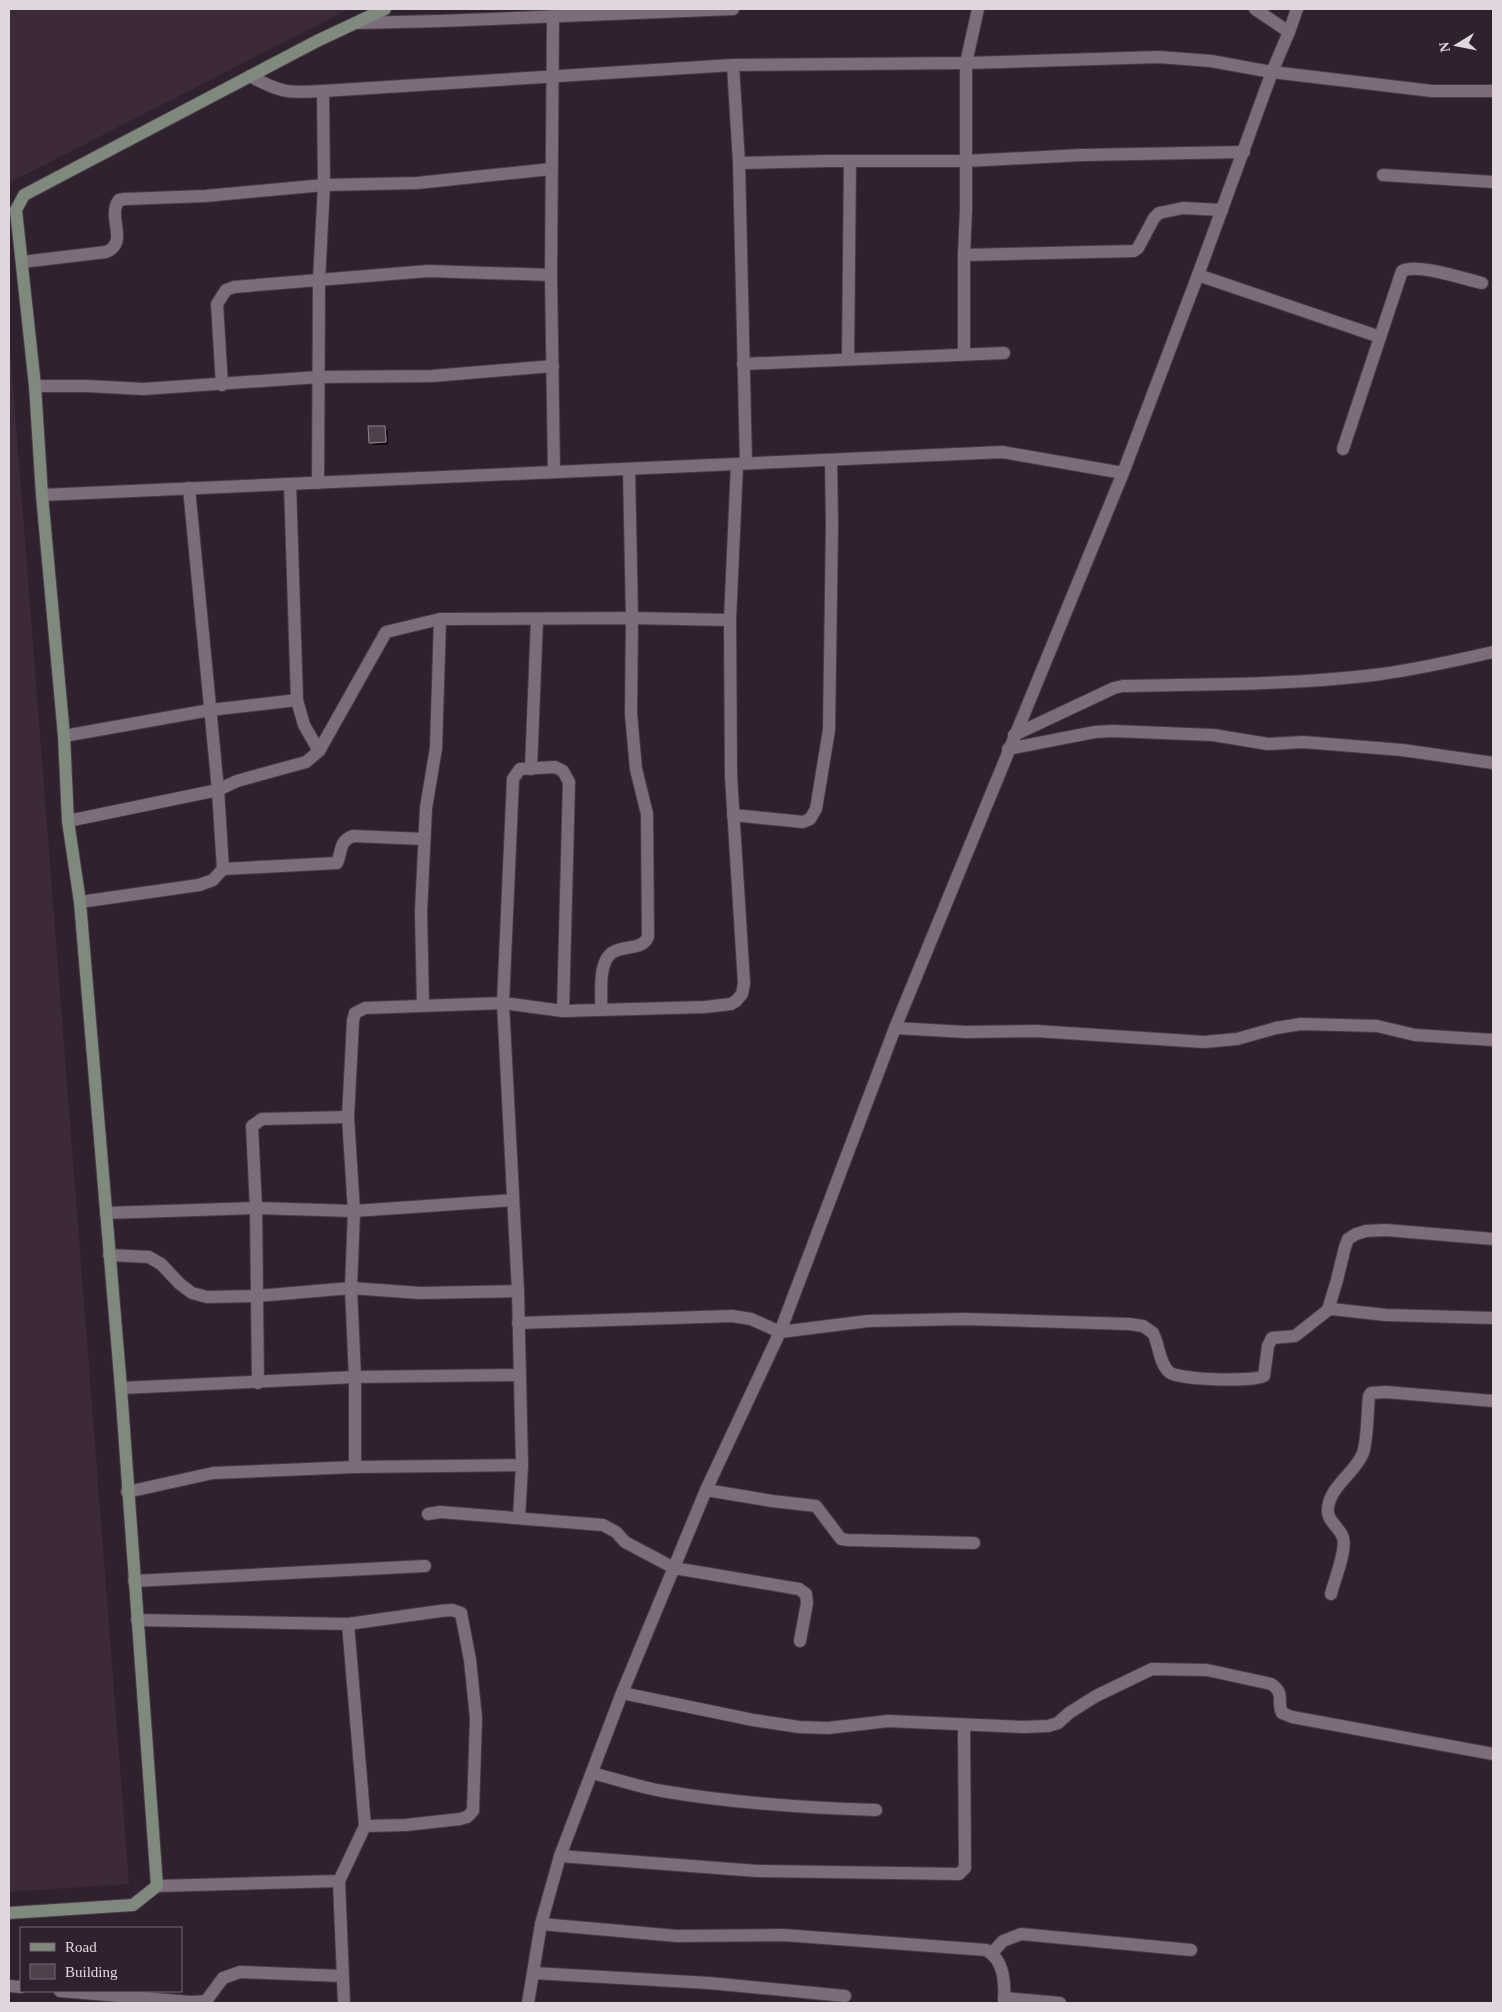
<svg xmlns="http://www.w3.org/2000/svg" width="1502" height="2012" font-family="'Times New Roman',serif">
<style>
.built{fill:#3d2a39}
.building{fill:#4f404c;stroke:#92818f;filter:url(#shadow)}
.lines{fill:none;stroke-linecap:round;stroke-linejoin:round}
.street-casing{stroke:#473c45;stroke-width:14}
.secondary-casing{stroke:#473c45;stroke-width:14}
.street{stroke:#7d6c79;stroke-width:12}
.secondary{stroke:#7e8a7b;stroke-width:12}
</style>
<defs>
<filter id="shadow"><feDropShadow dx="4.5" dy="4.5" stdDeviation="0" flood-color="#0009"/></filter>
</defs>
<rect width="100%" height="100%" fill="#2f212d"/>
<g class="built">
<polygon points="9,9 349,9 9,183"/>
<polygon points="9,334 129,1884 9,1892"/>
</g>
<polygon class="building" points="368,426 385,426 386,442 369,443"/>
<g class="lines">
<defs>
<g id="street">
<polyline points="1255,9 1289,32"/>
<polyline points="553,16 551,275 554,472"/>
<polyline points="356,23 440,21 733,9"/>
<polyline points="733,65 966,63 1159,57 1211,61 1272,72 1432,91 1493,91"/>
<path d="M250,76C281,93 288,93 323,91"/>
<polyline points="739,163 826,161 965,161 1082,155 1244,152"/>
<polyline points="1383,175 1493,182"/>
<polyline points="964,255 1134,251 1138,248 1154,218 1159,213 1183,208 1222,210"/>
<path d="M22,262L106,252C130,242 106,217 119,200L125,199L205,196L324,185L417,183L551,169"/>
<polyline points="1198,275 1380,337"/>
<polyline points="964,354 964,255 966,209 966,63 978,9"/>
<polyline points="848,359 850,161"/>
<polyline points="743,364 1004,353"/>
<polyline points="222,385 217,304 226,290 234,287 428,271 551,275"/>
<polyline points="35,386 87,386 143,389 319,377 432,376 553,366"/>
<path d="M1343,449L1402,271C1418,263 1464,279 1482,283"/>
<polyline points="318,483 319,280 324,185 323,91 733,65 739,163 746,463"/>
<polyline points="290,484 297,700 304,725 319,751"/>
<polyline points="42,495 1002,452 1123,473 1198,275 1272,72 1289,32 1297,9"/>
<path d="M1014,735L1114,688L1123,686C1207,684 1291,685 1374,675C1414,670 1454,661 1493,652"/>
<polyline points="64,736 210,710 297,700"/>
<polyline points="1008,749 1095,732 1113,731 1213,735 1268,744 1303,742 1402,750 1493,763"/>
<polyline points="531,769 537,619"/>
<polyline points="733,815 803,822 810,819 816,809 829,730 832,525 831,460"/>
<polyline points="68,821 218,790 237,781 306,762 319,751 386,632 440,619 632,618 730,620 737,464"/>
<path d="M223,869L337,863C342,851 339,841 353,836L424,839"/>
<polyline points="80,902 199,885 213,880 223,869 218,790 189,488"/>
<polyline points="423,1005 421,912 426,808 436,748 440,619"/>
<path d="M601,1010C602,994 599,974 606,960C614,942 642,953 648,937L647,814L636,769L631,714L632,618L629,469"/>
<polyline points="895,1028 966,1032 1036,1031 1204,1042 1237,1039 1276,1028 1301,1024 1377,1026 1415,1035 1493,1040"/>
<polyline points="106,1213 256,1208 354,1211 513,1200"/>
<polyline points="109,1255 149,1257 161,1264 180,1284 192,1293 207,1297 257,1296 351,1288 420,1293 518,1291"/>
<polyline points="1328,1310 1337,1280 1345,1247 1348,1239 1356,1234 1366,1231 1386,1230 1493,1239"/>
<path d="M518,1323L732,1316L751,1319L780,1332L868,1321L965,1319L1129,1324L1143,1326L1153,1333C1159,1344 1159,1363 1169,1372C1179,1380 1252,1382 1264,1376L1268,1346L1272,1338L1295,1336L1328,1310L1331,1309L1386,1315L1493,1318"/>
<polyline points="258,1383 256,1208 252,1126 262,1119 348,1117"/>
<polyline points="121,1388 355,1377 519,1375"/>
<polyline points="355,1467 355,1377 351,1288 354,1211 348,1117 353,1021 355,1013 365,1008 503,1003 563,1011 705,1007 731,1004 736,1001 742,994 744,983 731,776 730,620"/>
<polyline points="706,1490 772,1501 816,1506 841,1539 848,1540 974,1543"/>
<polyline points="127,1492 213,1473 355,1467 522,1465"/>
<polyline points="428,1514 440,1512 603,1525 616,1532 625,1542 674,1568 799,1589 806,1594 807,1603 800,1641"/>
<polyline points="519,1518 522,1465 518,1291 503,1003 513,779 520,769 555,767 563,771 569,782 563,1011"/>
<polyline points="134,1581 425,1566"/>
<path d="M1331,1594C1334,1581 1347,1550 1343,1538C1340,1527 1326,1521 1328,1508C1330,1486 1356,1472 1363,1453C1368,1437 1367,1413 1369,1396L1371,1393L1386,1392L1493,1401"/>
<polyline points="137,1620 348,1624 440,1611 452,1610 461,1613 470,1660 476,1718 473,1811 467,1817 460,1819 406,1825 365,1826"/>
<path d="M622,1693L753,1720L799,1727L828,1728L888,1721L1022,1727L1048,1726L1058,1723L1069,1713L1096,1696L1152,1669L1207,1670L1271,1684C1286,1694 1276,1700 1282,1713L1292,1717L1493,1754"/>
<path d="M592,1773C615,1779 639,1787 662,1791C733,1803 804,1808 876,1810"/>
<polyline points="560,1856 757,1871 959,1874 965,1868 964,1725"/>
<polyline points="339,1881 344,2003"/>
<polyline points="157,1886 339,1881 365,1826 348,1624"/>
<path d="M541,1924L677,1936L783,1935L986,1950C1005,1960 1005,1985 1004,2003"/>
<polyline points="992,1953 1003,1941 1021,1934 1191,1950"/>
<polyline points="533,1973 709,1983 845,1996"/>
<polyline points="9,1986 21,1987"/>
<polyline points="60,1991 191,2002 206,2001 223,1978 240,1972 342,1976"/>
<polyline points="1004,1998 1060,2003"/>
<polyline points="528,2003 541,1924 560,1856 622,1693 706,1490 780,1332 895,1028 1123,473"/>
</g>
<polyline id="secondary" points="9,1913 133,1905 157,1886 121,1388 80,902 68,821 64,736 42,495 35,386 16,210 24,195 317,41 385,9"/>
</defs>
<use href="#street" class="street-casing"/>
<use href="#secondary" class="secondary-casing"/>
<use href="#street" class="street"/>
<use href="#secondary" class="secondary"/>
</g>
<rect width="1502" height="2012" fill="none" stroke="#e0d7de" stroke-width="20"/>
<rect x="20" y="1927" width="162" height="65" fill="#2f212d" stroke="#766a74"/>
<rect x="30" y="1943" width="25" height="8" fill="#7e8a7b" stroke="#766a74"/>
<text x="65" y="1952" font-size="15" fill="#e0d7de">Road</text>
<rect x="30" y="1964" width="25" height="15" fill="#4f404c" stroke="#766a74"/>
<text x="65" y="1977" font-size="15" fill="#e0d7de">Building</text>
<g transform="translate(1457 45) rotate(260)" stroke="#2f212d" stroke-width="4" paint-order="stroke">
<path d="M0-4L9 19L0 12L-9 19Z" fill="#e0d7de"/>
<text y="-8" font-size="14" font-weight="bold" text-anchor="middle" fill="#e0d7de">N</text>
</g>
</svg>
